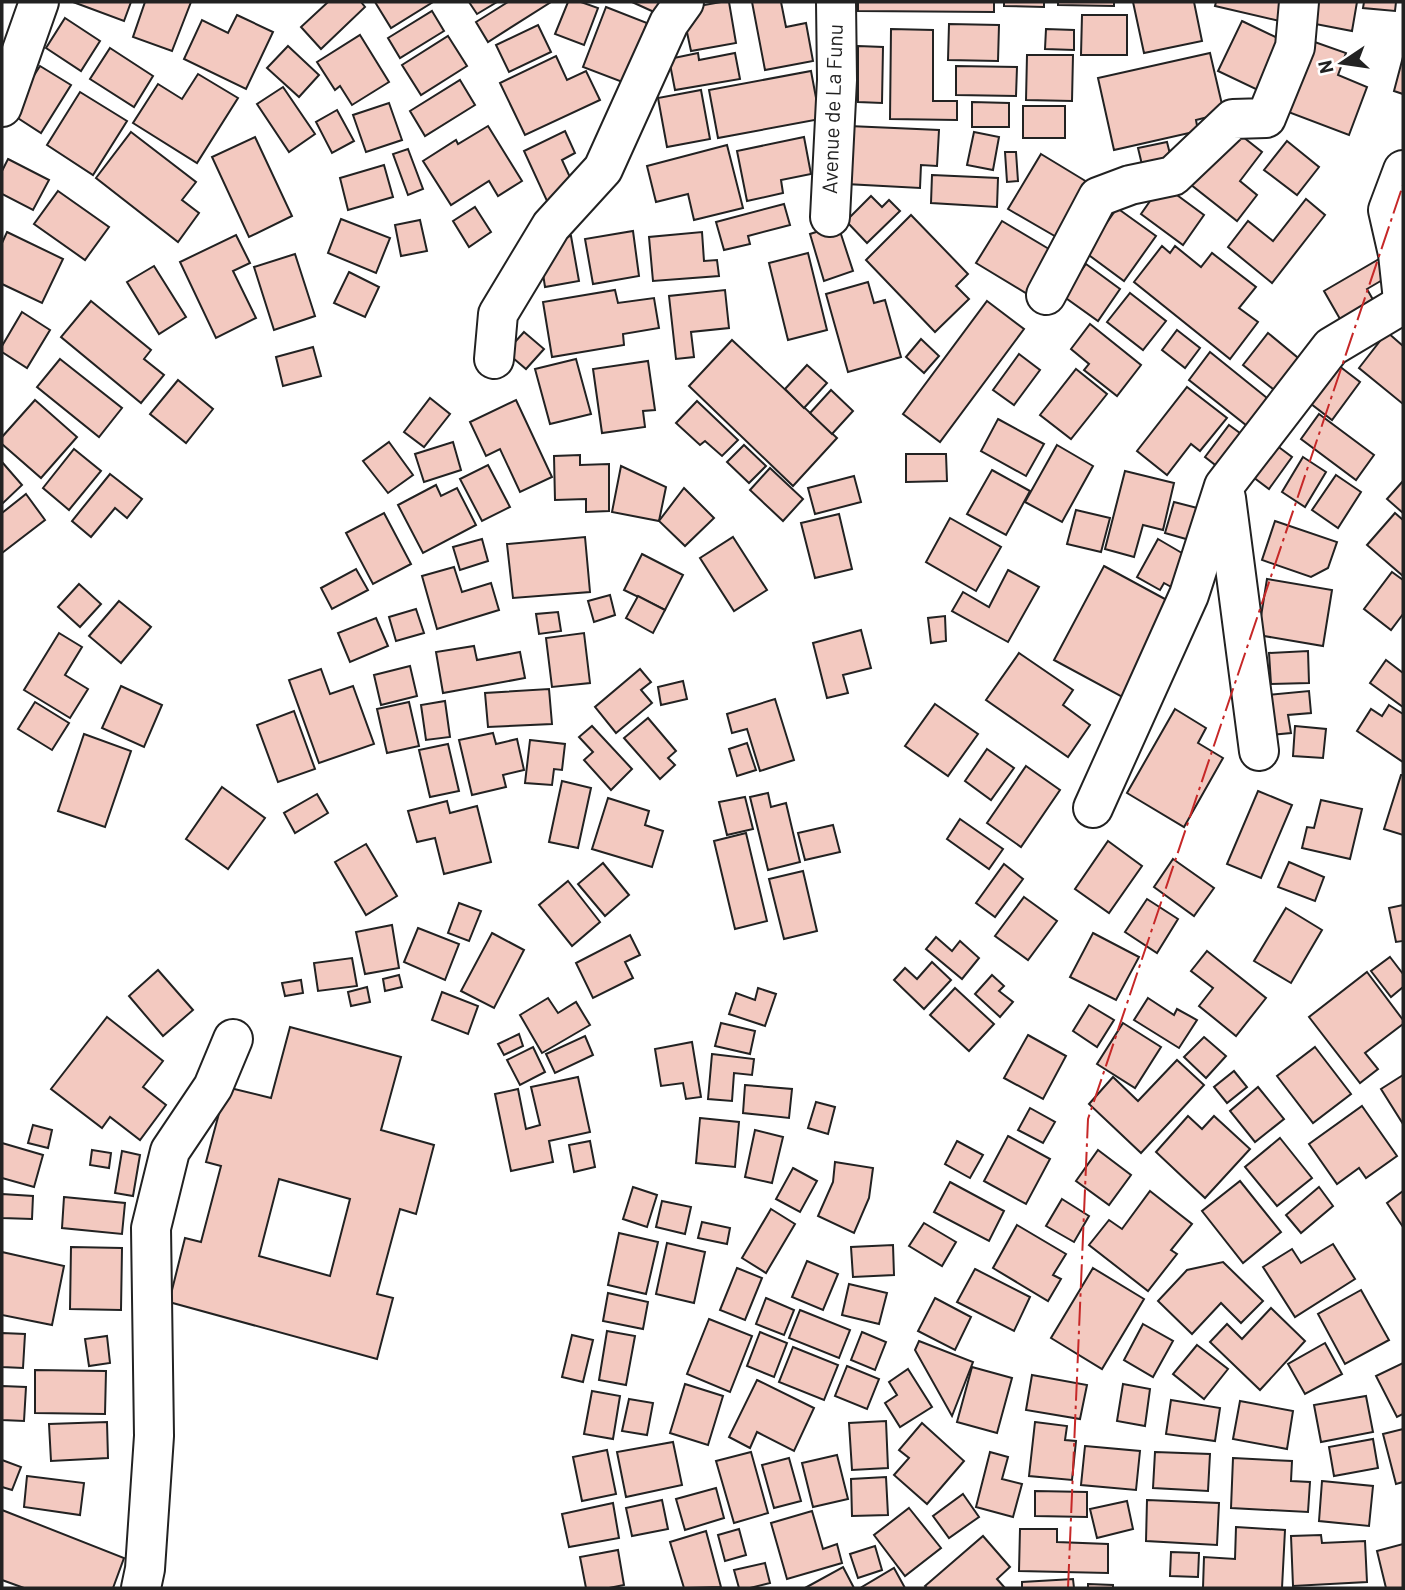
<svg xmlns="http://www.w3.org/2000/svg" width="1405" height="1590" font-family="Barlow,sans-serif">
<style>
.building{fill:#f3c9c0;stroke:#222;stroke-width:2;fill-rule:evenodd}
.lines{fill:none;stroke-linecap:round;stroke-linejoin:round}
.street-casing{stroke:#222;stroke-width:42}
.street{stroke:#fff;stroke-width:38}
.power{stroke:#c62828;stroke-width:2;stroke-dasharray:24 5 3.5 5;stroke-linecap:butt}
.labels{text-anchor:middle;stroke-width:5;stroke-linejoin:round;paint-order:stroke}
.street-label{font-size:21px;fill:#222;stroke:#fff}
</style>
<rect width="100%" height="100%" fill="#fff"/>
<g class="building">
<polygon points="73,2 131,2 124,21"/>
<polygon points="145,2 191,2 172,51 133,37"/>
<polygon points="328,2 361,2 365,7 321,49 301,27"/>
<polygon points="375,2 433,2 391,28"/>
<polygon points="469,2 497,2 477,14"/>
<polygon points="508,2 551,2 488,42 476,22"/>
<polygon points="568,2 581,2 598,8 584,45 555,34"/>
<polygon points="632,2 665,2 654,12"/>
<polygon points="721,2 729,2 736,43 691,51 682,9"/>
<polygon points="752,2 781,2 786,27 806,23 813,61 765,70"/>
<polygon points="858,2 994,2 994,12 858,11"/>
<polygon points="1004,2 1044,2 1044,7 1004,6"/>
<polygon points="1058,2 1114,2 1114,6 1058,5"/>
<polygon points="1133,2 1194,2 1202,41 1144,53"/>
<polygon points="1216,2 1289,2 1284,22 1215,6"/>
<polygon points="1308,2 1357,2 1352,31 1305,22"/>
<polygon points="1364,2 1396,2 1395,11 1363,8"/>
<polygon points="606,7 647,23 625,83 583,67"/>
<polygon points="432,11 444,31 400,58 388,38"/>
<polygon points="237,15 273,32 246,89 184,59 202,20 228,33"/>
<polygon points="1082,15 1127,15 1127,55 1081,55"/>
<polygon points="65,18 100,41 81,71 46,48"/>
<polygon points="1242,21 1286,42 1262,92 1218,71"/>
<polygon points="949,24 999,25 998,61 948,60"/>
<polygon points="538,25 551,52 509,72 496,45"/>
<polygon points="891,29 933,30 933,101 957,101 957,120 890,119"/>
<polygon points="1046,29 1074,30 1074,50 1045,49"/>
<polygon points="360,35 389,82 352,105 340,86 335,90 317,62"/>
<polygon points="448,36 467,66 421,95 402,65"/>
<polygon points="1309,40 1346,53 1338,75 1367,87 1349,135 1283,110"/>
<polygon points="288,46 319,75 299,97 267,68"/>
<polygon points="858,46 883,47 882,103 858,102"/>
<polygon points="110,48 153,76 134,107 90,79"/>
<polygon points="698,53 699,60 735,53 740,79 675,90 669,59"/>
<polygon points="1210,53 1224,113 1196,120 1198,131 1114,150 1098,78"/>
<polygon points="1027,55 1073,55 1072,101 1026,100"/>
<polygon points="556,56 567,80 586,71 600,100 525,135 500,83"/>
<polygon points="1403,57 1403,94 1394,91"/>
<polygon points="40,66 71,85 41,133 10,113"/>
<polygon points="956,66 1017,67 1016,96 956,95"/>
<polygon points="811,71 820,119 718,138 709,90"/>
<polygon points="198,74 238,98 197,163 133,123 158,84 182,99"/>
<polygon points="460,80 475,105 425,136 410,111"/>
<polygon points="283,87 315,134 289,152 257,104"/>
<polygon points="701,90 710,139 667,147 658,98"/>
<polygon points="80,92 127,121 93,175 47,145"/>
<polygon points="972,102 1009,103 1009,127 972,127"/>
<polygon points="389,103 402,140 366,152 353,115"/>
<rect x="1023" y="106" width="42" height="32"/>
<polygon points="337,110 354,141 332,153 316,122"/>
<polygon points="488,126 522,181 498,196 489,181 451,205 423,161 456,140 458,144"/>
<polygon points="849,126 939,130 937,166 921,165 920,188 846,184"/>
<polygon points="1233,129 1262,152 1240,181 1257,195 1237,221 1190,184"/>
<polygon points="565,131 575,153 562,160 575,188 547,201 524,151"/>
<polygon points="131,132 196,182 182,200 199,213 178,242 96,178"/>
<polygon points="974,132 999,137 993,170 967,165"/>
<polygon points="255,137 292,216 249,237 212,157"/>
<polygon points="804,137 811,174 781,180 783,193 747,201 737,151"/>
<polygon points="1287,141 1319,167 1297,195 1264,170"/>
<polygon points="1167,142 1173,166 1144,173 1138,148"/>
<polygon points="727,145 743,208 694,220 688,194 656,202 647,166"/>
<polygon points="408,149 423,189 408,195 393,154"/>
<polygon points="1005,152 1016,152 1018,181 1007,182"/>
<polygon points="1041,154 1097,188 1065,242 1008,209"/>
<polygon points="8,159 49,180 33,210 2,194 2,171"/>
<polygon points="384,165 393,197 348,210 340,178"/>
<polygon points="932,175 998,178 997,207 931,203"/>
<polygon points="1162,184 1204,215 1183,245 1141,214"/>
<polygon points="58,191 109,227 85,260 34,224"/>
<polygon points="871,196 882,207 889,200 900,211 867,243 846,221"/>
<polygon points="1306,199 1325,215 1272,283 1228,247 1248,221 1273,241"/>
<polygon points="784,204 790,225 748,236 750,244 724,250 716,222"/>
<polygon points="475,207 491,232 469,247 453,221"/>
<polygon points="1117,208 1156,236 1124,281 1086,253"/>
<polygon points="911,215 968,274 956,286 969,299 935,332 866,260"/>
<polygon points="341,219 390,238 376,273 328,253"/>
<polygon points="420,220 427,251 401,256 395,225"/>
<polygon points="1002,221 1059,255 1034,298 976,263"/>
<polygon points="838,225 853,271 824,281 810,234"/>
<polygon points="633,231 639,276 593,284 585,239"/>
<polygon points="7,232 63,259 42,303 2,284 2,243"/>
<polygon points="702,232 704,261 717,260 719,276 653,281 649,237"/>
<polygon points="236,235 250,263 233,271 256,318 216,338 180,262"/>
<polygon points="571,236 579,281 545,287 539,247 559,238"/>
<polygon points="1162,246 1170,253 1175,246 1201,267 1212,253 1256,287 1239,308 1258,322 1230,359 1134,282"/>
<polygon points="808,253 827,330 788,340 769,263"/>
<polygon points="295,254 315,316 274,330 254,267"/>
<polygon points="1386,255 1396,272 1367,289 1381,314 1348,333 1324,291"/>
<polygon points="1086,264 1120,289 1098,321 1063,296"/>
<polygon points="154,266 186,317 159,334 127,282"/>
<polygon points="349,272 379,287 365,317 334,303"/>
<polygon points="868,282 874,303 885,300 901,357 848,372 826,294"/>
<polygon points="615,290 618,303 654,298 659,328 623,334 624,345 552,357 543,302"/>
<polygon points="725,290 729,328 691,332 694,357 676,359 669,296"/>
<polygon points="1130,293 1166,321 1143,350 1107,322"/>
<polygon points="91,301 151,350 144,359 164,375 141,403 61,337"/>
<polygon points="987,301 1024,329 940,442 903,414"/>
<polygon points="22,312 50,330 27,368 2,352 2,346"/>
<polygon points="1090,324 1141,365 1117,396 1084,370 1089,364 1071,349"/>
<polygon points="1177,330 1200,348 1185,368 1162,350"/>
<polygon points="524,332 544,349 526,369 506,352"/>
<polygon points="1387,332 1403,346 1403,404 1359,368"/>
<polygon points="1268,333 1303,362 1278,393 1243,365"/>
<polygon points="921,339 939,356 924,373 906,357"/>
<polygon points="732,340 837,438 793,486 689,386"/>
<polygon points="313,347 321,376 283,386 276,357"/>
<polygon points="1210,352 1272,402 1251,429 1189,380"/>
<polygon points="1019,354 1040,370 1014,405 993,390"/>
<polygon points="60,359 122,408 99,437 37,387"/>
<polygon points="576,359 591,414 550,424 535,369"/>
<polygon points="1330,359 1360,382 1332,420 1302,397"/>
<polygon points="648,361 655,410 643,411 645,427 602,433 593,369"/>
<polygon points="807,365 827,383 804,408 785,389"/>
<polygon points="1076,369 1107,394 1071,439 1040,415"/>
<polygon points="178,380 213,409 186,443 150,414"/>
<polygon points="1187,387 1227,418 1200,451 1191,444 1167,475 1137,451"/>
<polygon points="831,390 853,411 832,434 810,413"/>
<polygon points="430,398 450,414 424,447 404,432"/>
<polygon points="35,400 77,437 41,478 2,444 2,437"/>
<polygon points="516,400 552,477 520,492 500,449 486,456 470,422"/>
<polygon points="697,401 738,440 722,456 705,441 700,445 676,423"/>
<polygon points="1319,414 1374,455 1356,480 1301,439"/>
<polygon points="998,419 1044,444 1026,476 981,451"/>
<polygon points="1229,425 1248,439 1223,471 1205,457"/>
<polygon points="389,442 413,475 388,493 363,461"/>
<polygon points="453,442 461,470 424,482 415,454"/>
<polygon points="1272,442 1292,457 1269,489 1249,474"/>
<polygon points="744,445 766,466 749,483 727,462"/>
<polygon points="1057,445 1093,466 1062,522 1025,502"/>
<polygon points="74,449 101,471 69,510 43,488"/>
<polygon points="906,454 946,454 947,481 906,482"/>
<polygon points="580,455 580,465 609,464 609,511 586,512 586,499 555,500 554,456"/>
<polygon points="1303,457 1326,472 1305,507 1282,492"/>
<polygon points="2,462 22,485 2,504"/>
<polygon points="488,465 510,507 482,521 460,479"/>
<polygon points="621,466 666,487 659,521 612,512"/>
<polygon points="770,468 803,499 783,521 750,490"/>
<polygon points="992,470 1030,491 1006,535 967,514"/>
<polygon points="1125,471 1174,483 1163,530 1143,525 1134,557 1105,549"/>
<polygon points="110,474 142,499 127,518 115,508 91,537 72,521"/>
<polygon points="1336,475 1361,492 1338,528 1312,510"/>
<polygon points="854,476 861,502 815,514 808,488"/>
<polygon points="1403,481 1403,513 1387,499"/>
<polygon points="436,485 441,496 457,488 476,525 423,553 398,505"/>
<polygon points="684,488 714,518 685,546 659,521"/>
<polygon points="26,494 45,520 2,553 2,513"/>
<polygon points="1174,502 1209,511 1200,543 1165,533"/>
<polygon points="1076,510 1110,518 1101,552 1067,544"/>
<polygon points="384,513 411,564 373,584 346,533"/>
<polygon points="1395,513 1403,520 1403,576 1367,545"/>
<polygon points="839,514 852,569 815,578 801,523"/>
<polygon points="950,518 1001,547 976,591 926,562"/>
<polygon points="1275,521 1337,542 1328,568 1311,577 1262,560"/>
<polygon points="585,537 590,592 513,598 507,544"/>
<polygon points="733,537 767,590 734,611 700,558"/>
<polygon points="482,539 488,561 460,570 453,547"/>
<polygon points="1158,539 1199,563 1182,593 1164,583 1160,590 1137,577"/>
<polygon points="642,554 683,575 665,610 624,590"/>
<polygon points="1104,566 1176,605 1126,699 1054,660"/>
<polygon points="454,567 462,592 491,583 499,610 437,629 422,576"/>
<polygon points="356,569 368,590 332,609 321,588"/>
<polygon points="1008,570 1039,587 1008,642 952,611 963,592 989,607"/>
<polygon points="1392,572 1403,580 1403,614 1391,630 1364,609"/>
<polygon points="1267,579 1332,590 1323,646 1258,635"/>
<polygon points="79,584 101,604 80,627 58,607"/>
<polygon points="610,595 615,615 594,622 588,601"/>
<polygon points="638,596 665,610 653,633 626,618"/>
<polygon points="119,601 151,627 121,663 89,636"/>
<polygon points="416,609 424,633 396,641 389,617"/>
<polygon points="558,612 561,631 539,634 536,614"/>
<polygon points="945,616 946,641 931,643 928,618"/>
<polygon points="376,618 388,646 350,662 338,633"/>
<polygon points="861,630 871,668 843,675 848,693 827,698 813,643"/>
<polygon points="59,633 82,647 65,675 88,689 70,718 24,690"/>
<polygon points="584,633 590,683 552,687 546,638"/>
<polygon points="474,646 477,660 520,652 525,678 443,693 436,652"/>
<polygon points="1308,651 1309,683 1271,684 1269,653"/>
<polygon points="1019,653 1073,690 1063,705 1090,725 1068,757 986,700"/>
<polygon points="1386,660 1403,673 1403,707 1370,683"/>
<polygon points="410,666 417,696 381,705 374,675"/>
<polygon points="321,669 330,694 353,686 374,744 319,763 289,680"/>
<polygon points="640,669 651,682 641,690 652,703 616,733 595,707"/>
<polygon points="683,681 687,699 661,705 658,687"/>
<polygon points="121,686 162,705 144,747 102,728"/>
<polygon points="549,689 552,724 488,727 485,693"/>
<polygon points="1309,691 1311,713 1288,715 1291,733 1270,735 1267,695"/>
<polygon points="775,699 794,760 760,771 747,729 732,733 727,714"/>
<polygon points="445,701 450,737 426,740 421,705"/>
<polygon points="35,702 69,723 52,750 18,729"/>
<polygon points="409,702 419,746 387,753 377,709"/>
<polygon points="935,704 978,734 948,776 905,746"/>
<polygon points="1389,705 1403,714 1403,762 1357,731 1371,709 1382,716"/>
<polygon points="1175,709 1206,728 1198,743 1223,758 1184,827 1127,793"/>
<polygon points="294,711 315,769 278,782 257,725"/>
<polygon points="648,718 676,751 668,758 675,765 660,779 624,738"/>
<polygon points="592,726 632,769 611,790 584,760 593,752 579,737"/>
<polygon points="1295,726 1326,729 1323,758 1293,756"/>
<polygon points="493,733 496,744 517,739 524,770 503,775 506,787 472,795 459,740"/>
<polygon points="84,734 131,751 105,827 58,811"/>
<polygon points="530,740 565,744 562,770 554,769 552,785 525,783"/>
<polygon points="747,743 756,770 737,776 729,749"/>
<polygon points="448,744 459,791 430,797 419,750"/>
<polygon points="987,749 1014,768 991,800 965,781"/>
<polygon points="1026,766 1060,790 1021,847 987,823"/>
<polygon points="1401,775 1403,775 1403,835 1384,829"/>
<polygon points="562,781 591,788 578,848 549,842"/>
<polygon points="222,787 265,818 228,869 186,839"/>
<polygon points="1258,791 1292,805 1261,878 1227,864"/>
<polygon points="768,793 771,807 786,803 800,862 768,870 750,797"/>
<polygon points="317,794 328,813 295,833 284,813"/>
<polygon points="745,797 753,829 727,835 719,802"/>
<polygon points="608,798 649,811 645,825 663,831 652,867 592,849"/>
<polygon points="1321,800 1362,809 1350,859 1302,848 1307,827 1314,828"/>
<polygon points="447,801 450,813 477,806 491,862 444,874 435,838 417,842 408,811"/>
<polygon points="960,819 1003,849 989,869 947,839"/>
<polygon points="833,825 840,852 805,860 798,833"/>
<polygon points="746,833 767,921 735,929 714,841"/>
<polygon points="1108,841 1142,866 1109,913 1075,889"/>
<polygon points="366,844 397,896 366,915 335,862"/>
<polygon points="1173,859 1214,888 1194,916 1154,887"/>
<polygon points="1289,862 1324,877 1315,901 1278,887"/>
<polygon points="603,863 629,895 605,916 578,884"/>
<polygon points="1004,864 1023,879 995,917 976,903"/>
<polygon points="803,871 817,931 784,939 769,879"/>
<polygon points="568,881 600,922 572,946 539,905"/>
<polygon points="1024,897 1057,921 1028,960 995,936"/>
<polygon points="1147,899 1178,919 1157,953 1125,932"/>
<polygon points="459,903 481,911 469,941 448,933"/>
<polygon points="1403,905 1403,941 1396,942 1389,908"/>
<polygon points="1286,908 1322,930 1291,983 1254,961"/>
<polygon points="392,925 399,968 365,974 356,932"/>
<polygon points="418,928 459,944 445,980 404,962"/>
<polygon points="492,933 524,950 494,1008 461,991"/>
<polygon points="1093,933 1139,957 1116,1000 1070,977"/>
<polygon points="630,935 640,955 625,962 633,978 593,998 576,963"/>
<polygon points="936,937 952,951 960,941 979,958 962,979 926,949"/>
<polygon points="1207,951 1266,998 1236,1036 1199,1006 1213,988 1191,971"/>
<polygon points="1390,957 1403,974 1403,987 1391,997 1371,971"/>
<polygon points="352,958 357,986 318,991 314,963"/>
<polygon points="932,962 951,980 924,1009 894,980 905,968 917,979"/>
<polygon points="158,970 193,1010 163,1036 129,996"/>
<polygon points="1367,972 1403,1020 1403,1024 1365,1053 1378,1069 1360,1083 1309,1017"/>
<polygon points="399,975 402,987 385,991 383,979"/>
<polygon points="992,975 1004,986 999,991 1013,1002 1000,1017 975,994"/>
<polygon points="301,980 303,993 285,996 282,983"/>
<polygon points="367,987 370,1002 351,1006 348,992"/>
<polygon points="758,988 776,994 765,1026 729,1014 736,993 755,1000"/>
<polygon points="955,988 994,1024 969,1051 930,1015"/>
<polygon points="442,992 478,1006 468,1034 432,1020"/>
<polygon points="548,998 558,1013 576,1002 590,1025 542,1053 520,1015"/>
<polygon points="1148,998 1174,1015 1177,1009 1197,1020 1179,1048 1134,1020"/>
<polygon points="1089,1005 1114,1020 1097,1047 1073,1031"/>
<polygon points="107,1017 163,1061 143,1087 166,1105 140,1140 110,1117 102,1128 51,1089"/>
<polygon points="721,1023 755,1031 750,1054 715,1046"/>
<polygon points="1123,1023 1161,1047 1135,1088 1097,1064"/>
<path d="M290,1027L401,1057L381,1130L434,1145L416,1214L400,1209L377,1294L393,1298L377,1359L169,1302L185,1238L201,1242L221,1166L206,1162L226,1087L271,1098ZM279,1179L350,1199L330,1276L259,1256Z"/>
<polygon points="519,1034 523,1046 504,1055 498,1044"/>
<polygon points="1028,1035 1066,1056 1043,1099 1004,1078"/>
<polygon points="585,1036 593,1055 555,1073 546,1054"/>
<polygon points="1204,1037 1226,1056 1206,1078 1184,1057"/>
<polygon points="692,1042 701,1097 686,1099 683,1083 661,1086 655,1049"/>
<polygon points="533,1047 545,1072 520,1085 507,1060"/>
<polygon points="1315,1047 1351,1094 1313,1123 1277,1076"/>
<polygon points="712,1054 754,1059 752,1075 734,1073 732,1101 708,1099"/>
<polygon points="1177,1060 1204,1085 1141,1153 1089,1104 1113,1077 1138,1101"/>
<polygon points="1234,1071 1247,1087 1227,1103 1214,1087"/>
<polygon points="1403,1075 1403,1124 1381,1089"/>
<polygon points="578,1077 590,1132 549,1141 553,1162 511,1171 495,1094 518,1089 526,1129 540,1125 531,1087"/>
<polygon points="745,1085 792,1089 789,1118 743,1113"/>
<polygon points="1258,1087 1284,1119 1255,1142 1230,1111"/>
<polygon points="816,1102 835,1107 828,1134 808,1128"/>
<polygon points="1362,1106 1397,1156 1366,1178 1359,1168 1337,1184 1309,1144"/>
<polygon points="1030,1108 1055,1122 1043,1143 1018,1130"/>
<polygon points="1188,1116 1202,1129 1214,1116 1250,1149 1205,1198 1156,1152"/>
<polygon points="700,1118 739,1122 735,1167 696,1163"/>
<polygon points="33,1125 52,1130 48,1148 28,1143"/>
<polygon points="755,1130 783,1137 772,1183 745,1177"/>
<polygon points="1008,1136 1050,1159 1026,1204 984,1181"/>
<polygon points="1280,1138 1312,1178 1277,1206 1245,1167"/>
<polygon points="590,1141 595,1167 574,1172 569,1145"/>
<polygon points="957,1141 983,1155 970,1178 945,1164"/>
<polygon points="2,1143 43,1155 34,1187 2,1178"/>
<polygon points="92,1150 111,1153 109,1168 90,1165"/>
<polygon points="1098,1150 1131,1175 1109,1205 1076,1181"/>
<polygon points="122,1151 140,1155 133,1196 115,1193"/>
<polygon points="835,1162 873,1168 869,1198 854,1233 818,1216 833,1182"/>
<polygon points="793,1168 817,1181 800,1212 776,1199"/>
<polygon points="1240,1181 1281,1232 1243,1263 1202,1211"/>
<polygon points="950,1182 1004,1211 989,1241 934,1212"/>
<polygon points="633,1187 657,1195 647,1227 623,1219"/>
<polygon points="1319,1187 1333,1206 1301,1233 1286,1215"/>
<polygon points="1150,1191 1192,1224 1171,1250 1177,1254 1148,1291 1089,1245 1109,1220 1122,1229"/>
<polygon points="1403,1191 1403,1227 1387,1203"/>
<polygon points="2,1194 33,1196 32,1219 2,1218"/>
<polygon points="64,1197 125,1203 122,1234 62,1228"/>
<polygon points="1062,1199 1089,1216 1074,1242 1046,1226"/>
<polygon points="662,1201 691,1207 685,1234 656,1227"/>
<polygon points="771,1209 795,1224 766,1273 742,1258"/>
<polygon points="702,1222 730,1228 727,1244 698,1238"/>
<polygon points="924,1223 956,1242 942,1266 909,1246"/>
<polygon points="1017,1225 1066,1254 1053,1275 1061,1279 1048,1301 993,1268"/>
<polygon points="619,1233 658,1242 646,1294 608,1285"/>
<polygon points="667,1243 705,1252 694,1303 656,1294"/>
<polygon points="1333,1244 1355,1279 1295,1317 1263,1267 1292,1249 1301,1263"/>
<polygon points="893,1245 894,1275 853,1277 851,1247"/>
<polygon points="71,1247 122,1248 121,1310 70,1309"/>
<polygon points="2,1252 64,1266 52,1325 2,1315"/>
<polygon points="807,1261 838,1274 823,1310 792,1297"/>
<polygon points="1223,1262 1263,1301 1241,1323 1221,1303 1192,1334 1158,1301 1187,1270"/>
<polygon points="737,1268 762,1278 745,1320 720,1310"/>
<polygon points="1093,1268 1144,1299 1102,1369 1051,1338"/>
<polygon points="975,1269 1030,1297 1014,1331 957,1302"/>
<polygon points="849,1284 887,1293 879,1324 842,1315"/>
<polygon points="1361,1290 1389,1340 1345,1364 1318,1314"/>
<polygon points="608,1293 648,1302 643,1329 603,1321"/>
<polygon points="766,1298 794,1310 784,1335 756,1324"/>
<polygon points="935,1298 971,1317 955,1350 918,1331"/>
<polygon points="1271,1308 1305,1341 1260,1390 1210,1342 1227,1324 1242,1339"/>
<polygon points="800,1310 850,1330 839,1358 789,1338"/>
<polygon points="709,1319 752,1336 730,1392 687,1374"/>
<polygon points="1143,1324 1173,1341 1153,1377 1124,1360"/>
<polygon points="607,1331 635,1336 626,1385 599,1380"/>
<polygon points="760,1332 787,1343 774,1377 747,1366"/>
<polygon points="862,1332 886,1342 875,1370 851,1360"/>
<polygon points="2,1333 25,1334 23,1368 2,1367"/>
<polygon points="572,1335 593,1340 583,1382 562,1377"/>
<polygon points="107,1336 110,1363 89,1366 85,1339"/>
<polygon points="919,1341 973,1362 952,1416 915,1350"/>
<polygon points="1325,1343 1342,1374 1305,1394 1288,1364"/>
<polygon points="1197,1345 1228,1369 1204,1399 1173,1374"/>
<polygon points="793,1347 838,1365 824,1400 779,1382"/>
<polygon points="1403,1363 1403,1414 1397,1417 1376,1376"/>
<polygon points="847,1366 879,1379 867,1409 835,1396"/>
<polygon points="972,1367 1012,1378 997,1433 957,1422"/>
<polygon points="908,1369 932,1407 900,1427 885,1403 897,1395 889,1382"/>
<polygon points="35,1370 106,1371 105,1414 35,1413"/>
<polygon points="1032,1375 1087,1385 1080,1419 1026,1410"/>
<polygon points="757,1380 814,1408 794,1451 757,1432 750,1448 729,1437"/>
<polygon points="685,1384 723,1396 708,1445 670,1433"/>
<polygon points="1123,1384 1150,1389 1145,1426 1117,1421"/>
<polygon points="2,1386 26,1387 24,1421 2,1420"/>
<polygon points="592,1391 620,1396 613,1439 584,1434"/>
<polygon points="1366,1396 1373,1432 1321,1442 1314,1405"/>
<polygon points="629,1399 653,1403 647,1435 622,1431"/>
<polygon points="1171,1400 1220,1408 1215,1441 1166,1434"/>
<polygon points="1240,1401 1293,1411 1287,1449 1233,1439"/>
<polygon points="886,1421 888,1468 852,1470 849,1423"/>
<polygon points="107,1422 108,1458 51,1461 49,1424"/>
<polygon points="1035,1422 1067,1426 1065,1440 1076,1441 1072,1480 1029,1476"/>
<polygon points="922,1423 964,1461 927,1504 894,1475 909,1458 899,1450"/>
<polygon points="1403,1429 1403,1482 1396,1484 1383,1434"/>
<polygon points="1373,1439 1378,1468 1334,1476 1329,1447"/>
<polygon points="673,1442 682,1485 626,1497 617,1452"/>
<polygon points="1085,1446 1140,1451 1136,1490 1081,1485"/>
<polygon points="607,1450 616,1494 582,1501 573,1457"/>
<polygon points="751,1452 768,1513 734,1523 716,1461"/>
<polygon points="990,1452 1008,1457 1002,1479 1022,1484 1013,1517 976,1507"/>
<polygon points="1155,1452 1210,1454 1208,1491 1153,1488"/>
<polygon points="837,1455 848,1499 813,1507 802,1463"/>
<polygon points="789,1458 801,1501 774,1508 762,1465"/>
<polygon points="1233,1458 1292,1461 1291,1481 1310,1482 1308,1512 1231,1508"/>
<polygon points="2,1460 21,1467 12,1490 2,1487"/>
<polygon points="27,1476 84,1483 80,1515 24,1507"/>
<polygon points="886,1477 888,1515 852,1516 851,1479"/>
<polygon points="1322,1481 1373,1486 1369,1526 1319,1521"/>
<polygon points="716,1488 724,1518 685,1530 676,1499"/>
<polygon points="1035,1491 1087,1492 1087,1517 1035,1516"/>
<polygon points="963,1494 979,1517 949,1538 933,1516"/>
<polygon points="662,1500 668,1529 632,1536 626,1508"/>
<polygon points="1147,1500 1219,1503 1217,1545 1146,1541"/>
<polygon points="1127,1501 1133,1529 1097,1538 1090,1509"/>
<polygon points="613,1503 619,1538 569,1547 562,1514"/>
<polygon points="909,1508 941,1548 905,1576 874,1535"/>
<polygon points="2,1510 124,1558 113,1588 24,1588 2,1580"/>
<polygon points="812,1511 823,1549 837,1544 842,1563 787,1579 771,1523"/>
<polygon points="1236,1527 1285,1530 1282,1588 1203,1588 1204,1557 1235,1559"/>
<polygon points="739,1529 746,1555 725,1561 718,1535"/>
<polygon points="1020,1529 1057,1529 1057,1542 1108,1544 1108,1573 1019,1571"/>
<polygon points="706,1531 721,1587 684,1588 670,1542"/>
<polygon points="1321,1535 1322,1543 1365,1541 1367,1582 1293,1586 1291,1536"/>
<polygon points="983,1536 1010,1567 997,1579 1005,1588 927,1588 925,1586"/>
<polygon points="1403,1544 1403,1588 1386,1588 1377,1551"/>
<polygon points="875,1546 882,1570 858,1578 850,1554"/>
<polygon points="618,1550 624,1585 609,1588 586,1588 580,1557"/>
<polygon points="1171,1552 1199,1553 1198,1577 1170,1576"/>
<polygon points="765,1563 770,1583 750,1588 739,1588 734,1570"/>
<polygon points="843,1567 854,1588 805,1588"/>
<polygon points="894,1568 905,1588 863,1588 862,1587"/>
<polygon points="1073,1579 1074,1588 1022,1588 1022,1582"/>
<polygon points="1088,1584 1113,1585 1113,1588 1088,1588"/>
</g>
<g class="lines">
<defs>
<g id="street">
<polyline points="2,107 39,2"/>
<polyline points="1403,170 1388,210 1398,254 1403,300"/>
<polyline points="830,217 837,80 836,2"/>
<polyline points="1046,295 1098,197 1130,185 1173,176 1233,119 1266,118 1295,47 1299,2"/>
<polyline points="494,359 498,314 551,226 603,169 669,23 684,2"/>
<polyline points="1226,498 1259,751"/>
<polyline points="1093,808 1189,595 1224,486 1331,347 1403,304"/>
<polyline points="141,1588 145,1569 154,1436 151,1228 170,1151 213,1087 233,1039"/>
</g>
</defs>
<use href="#street" class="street-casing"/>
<use href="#street" class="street"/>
<polyline class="power" points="1068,1588 1088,1119 1403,185"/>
</g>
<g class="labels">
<g class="street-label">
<text transform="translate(833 109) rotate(-88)" y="7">Avenue de La Funu</text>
</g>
</g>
<rect width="1405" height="1590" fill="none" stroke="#222222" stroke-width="7"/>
<g transform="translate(1342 63) rotate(257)" stroke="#ffffff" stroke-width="5" paint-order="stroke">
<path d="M0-5L12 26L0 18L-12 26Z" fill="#222222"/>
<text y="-10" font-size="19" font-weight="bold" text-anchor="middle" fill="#222222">N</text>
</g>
</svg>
